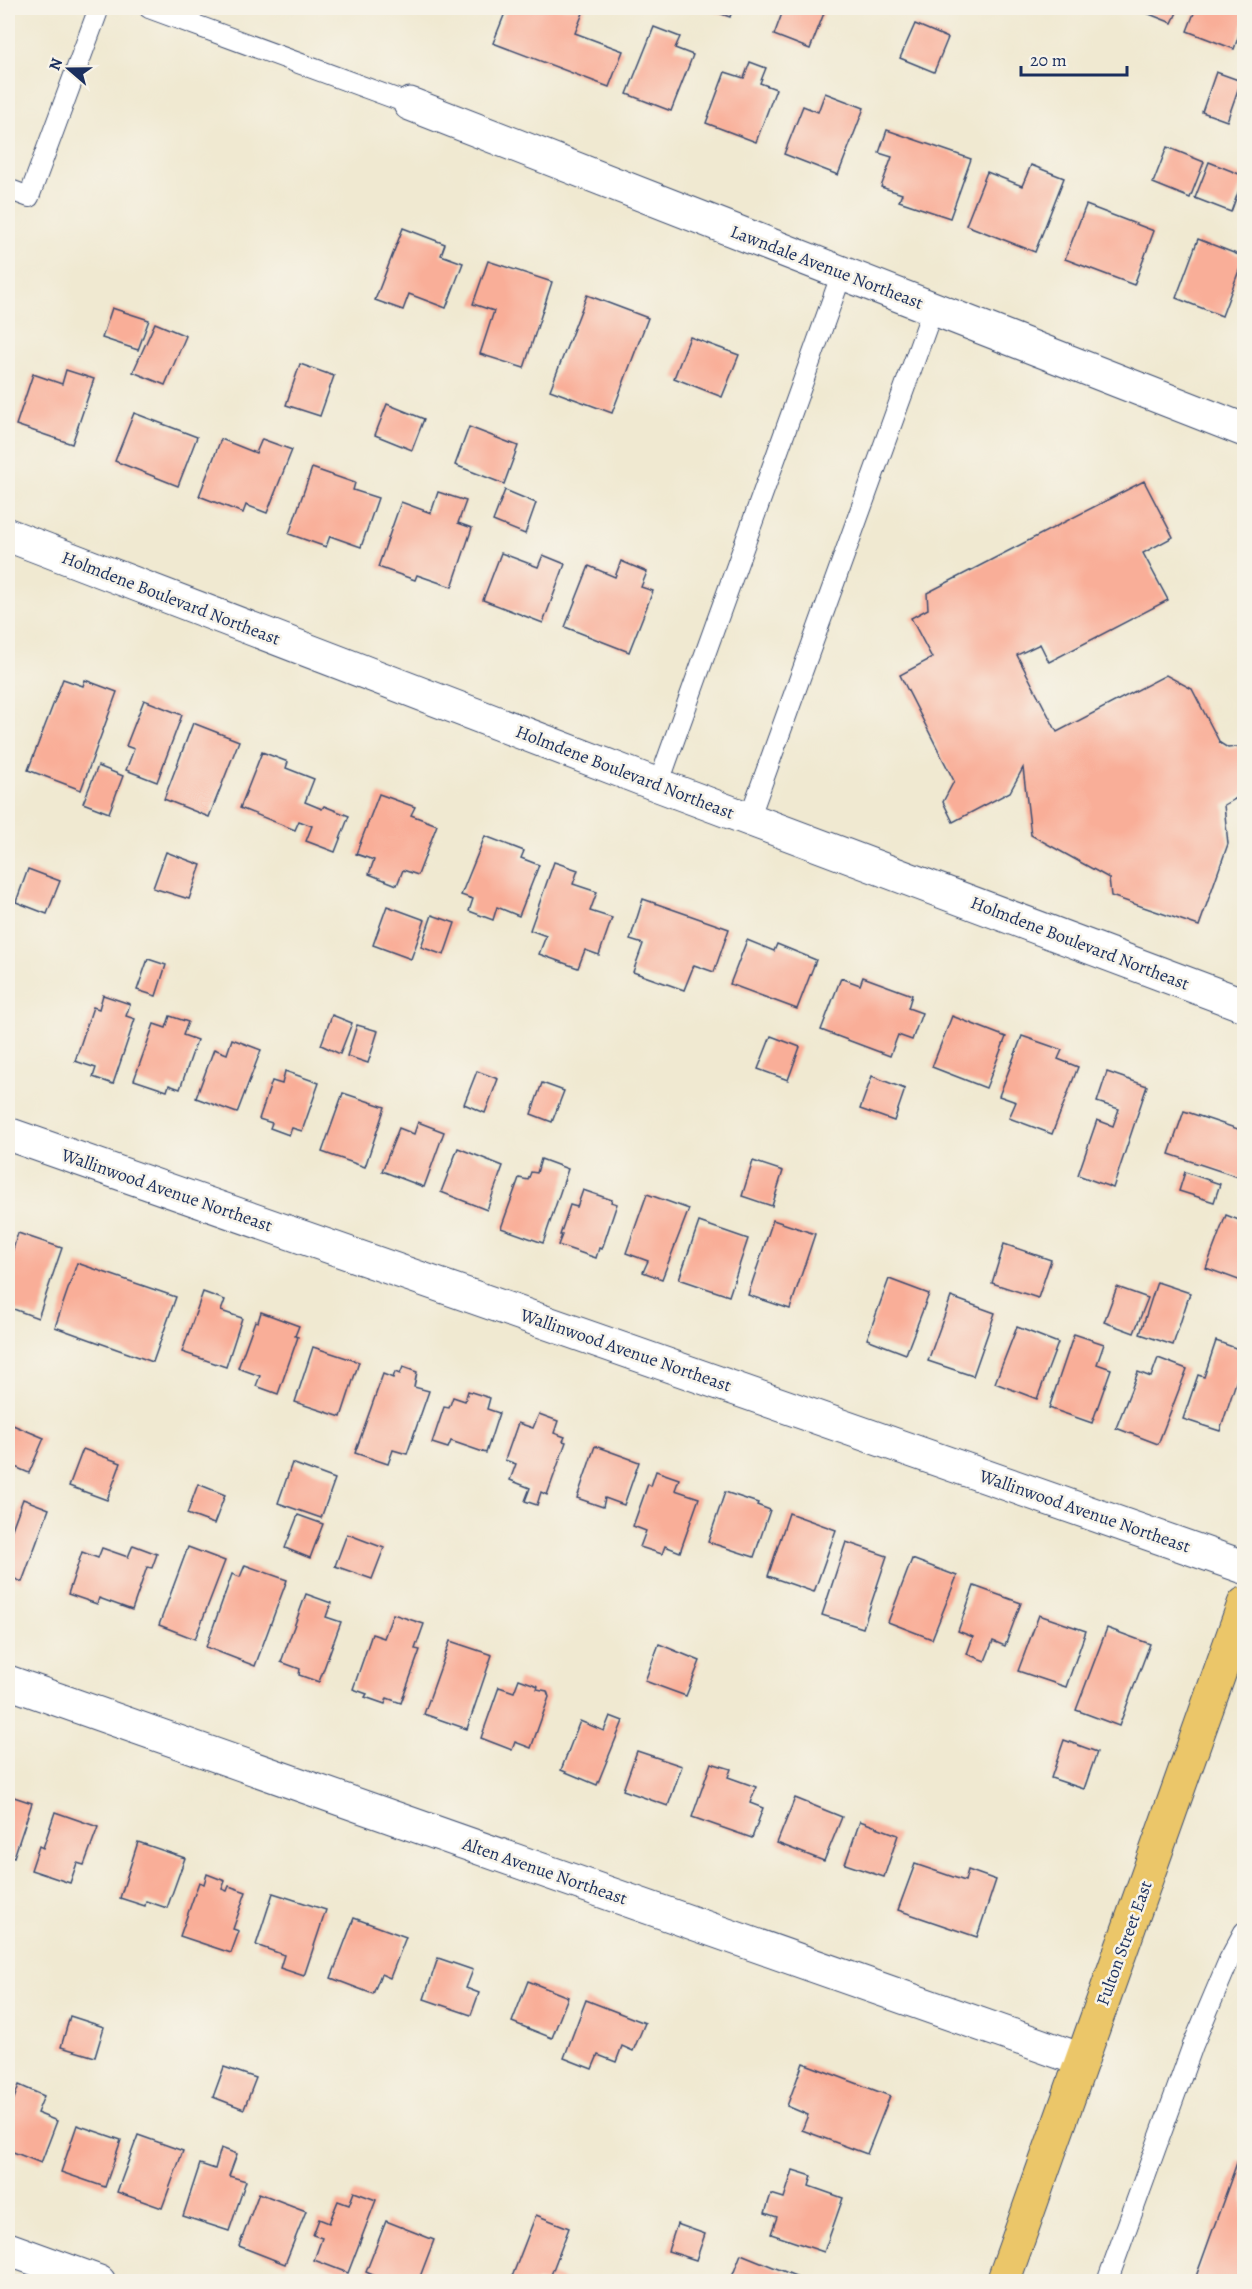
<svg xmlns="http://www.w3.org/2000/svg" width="1252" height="2289" font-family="Alegreya,serif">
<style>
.building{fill:#f9ae98}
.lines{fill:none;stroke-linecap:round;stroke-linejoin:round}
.lane-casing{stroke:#3b4b6f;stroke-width:22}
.street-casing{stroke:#3b4b6f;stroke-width:35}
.primary-casing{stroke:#3b4b6f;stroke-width:35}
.lane{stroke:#fff;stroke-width:20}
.street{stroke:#fff;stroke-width:33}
.primary{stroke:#ebc669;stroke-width:33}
.labels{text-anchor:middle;stroke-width:5;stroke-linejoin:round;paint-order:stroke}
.street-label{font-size:18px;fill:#1b2f5e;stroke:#f7f3e8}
</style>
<rect width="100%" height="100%" fill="#f7f3e8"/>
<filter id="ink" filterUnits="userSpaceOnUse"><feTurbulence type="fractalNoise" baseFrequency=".0167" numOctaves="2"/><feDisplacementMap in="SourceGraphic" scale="12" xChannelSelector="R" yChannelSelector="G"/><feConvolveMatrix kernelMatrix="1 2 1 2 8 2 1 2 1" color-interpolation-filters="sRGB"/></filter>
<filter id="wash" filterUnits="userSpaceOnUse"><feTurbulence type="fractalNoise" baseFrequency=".008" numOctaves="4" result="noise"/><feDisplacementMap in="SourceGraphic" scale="24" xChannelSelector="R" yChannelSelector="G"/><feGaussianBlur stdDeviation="1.35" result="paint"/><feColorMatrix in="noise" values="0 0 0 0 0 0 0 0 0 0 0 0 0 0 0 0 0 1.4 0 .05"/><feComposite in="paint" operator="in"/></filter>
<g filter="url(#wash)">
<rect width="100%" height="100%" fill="#f0e9d1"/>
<g id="blocks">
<g class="building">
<polygon points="507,8 585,8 575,33 623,51 609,87 493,43"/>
<polygon points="710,8 733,8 730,17 710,10"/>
<polygon points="784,8 826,8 810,49 774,35"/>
<polygon points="1134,8 1179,8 1172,23"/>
<polygon points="1196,8 1244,8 1244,21 1234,49 1187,31"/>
<polygon points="915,24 948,38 934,72 900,58"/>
<polygon points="654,27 680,37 675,48 693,55 671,111 627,94"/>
<polygon points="750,62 766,68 760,83 776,89 756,142 706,123 725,72 744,78"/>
<polygon points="1216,72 1241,81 1227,121 1202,112"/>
<polygon points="825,93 864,108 838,175 784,154 803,106 818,112"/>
<polygon points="887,130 971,159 950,218 899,201 902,194 881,187 892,157 879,153"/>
<polygon points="1167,147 1204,162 1190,198 1153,183"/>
<polygon points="1209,162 1244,176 1231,212 1195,198"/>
<polygon points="1031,165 1064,178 1035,252 966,225 987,172 1022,186"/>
<polygon points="1086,205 1154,231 1134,285 1065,259"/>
<polygon points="403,228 445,244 441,255 463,263 446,308 409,294 403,310 375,300"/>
<polygon points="1198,239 1244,257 1222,316 1176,298"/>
<polygon points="488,261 552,282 524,368 480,354 494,311 473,304"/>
<polygon points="587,295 648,318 612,413 550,390"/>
<polygon points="112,308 149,320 138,350 102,338"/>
<polygon points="155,323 186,336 165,385 133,372"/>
<polygon points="690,337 739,355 722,397 674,378"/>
<polygon points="300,364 334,376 320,416 286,405"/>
<polygon points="66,370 94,379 72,444 16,425 33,374 62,384"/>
<polygon points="387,404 424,419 412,450 375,435"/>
<polygon points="134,413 197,437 178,486 115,461"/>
<polygon points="469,427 518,446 504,484 455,465"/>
<polygon points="221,439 256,453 262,439 292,450 267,513 246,505 243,513 199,496"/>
<polygon points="312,468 355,483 353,490 378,498 361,547 330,536 326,547 289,534"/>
<polygon points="1144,481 1173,537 1143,553 1168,600 1049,662 1040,644 1017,655 1057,732 1166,675 1192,689 1220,743 1228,748 1244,746 1244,794 1224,805 1228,844 1199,926 1111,896 1109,878 1031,835 1023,768 1010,792 953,822 943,802 954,781 900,675 932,658 911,618 928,609 927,593"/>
<polygon points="505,490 536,503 525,534 493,521"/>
<polygon points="438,492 466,501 458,523 472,528 452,587 417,575 415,580 378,567 401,502 431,513"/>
<polygon points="501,553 538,567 543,555 565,564 543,623 483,600"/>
<polygon points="621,561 647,572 641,587 653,591 629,652 565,627 589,566 615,577"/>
<polygon points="63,679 83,686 85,680 117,692 81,790 28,770"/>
<polygon points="144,700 182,715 157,782 126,770 134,749 126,746"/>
<polygon points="193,723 239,741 209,817 164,799"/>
<polygon points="262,752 288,762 286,768 314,779 305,802 322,809 324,806 349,816 335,852 306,841 312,826 299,821 295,830 240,808"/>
<polygon points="98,766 123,776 109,813 83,803"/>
<polygon points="379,794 415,807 411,815 437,825 418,875 403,870 397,885 369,874 374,860 356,854"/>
<polygon points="485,836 524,851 521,858 539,865 519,916 497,907 493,920 469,911 473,899 461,895"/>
<polygon points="166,852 201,865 189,899 153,888"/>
<polygon points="554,862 578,870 573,884 597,892 590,911 612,918 599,955 585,950 578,968 539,954 546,936 530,930"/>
<polygon points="28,869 60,881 47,914 16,902"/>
<polygon points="643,899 729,929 714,972 694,965 684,990 633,972 643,944 630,940"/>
<polygon points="387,906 425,920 411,959 373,945"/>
<polygon points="432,915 455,923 444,955 421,947"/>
<polygon points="747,940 774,951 777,944 816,960 797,1009 730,984"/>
<polygon points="148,959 166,965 156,996 137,990"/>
<polygon points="863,977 912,995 908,1008 922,1013 912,1040 898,1035 890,1056 821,1030 841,978 860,985"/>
<polygon points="103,995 130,1004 126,1016 135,1019 113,1084 93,1077 96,1068 75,1061 93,1007 99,1009"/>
<polygon points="332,1015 352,1023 340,1054 321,1045"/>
<polygon points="170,1016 188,1022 183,1035 197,1040 180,1089 169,1085 167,1091 134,1080 154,1024 166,1028"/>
<polygon points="952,1016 1006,1037 986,1088 932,1067"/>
<polygon points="357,1025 378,1031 368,1063 347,1056"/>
<polygon points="771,1036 800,1047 788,1080 758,1069"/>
<polygon points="1022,1036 1062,1050 1058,1059 1078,1067 1052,1134 1009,1118 1016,1102 999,1096"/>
<polygon points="232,1039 261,1050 237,1113 196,1098 214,1049 227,1054"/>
<polygon points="285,1071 319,1083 302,1131 292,1128 289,1135 270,1128 272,1123 259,1119 272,1081 282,1084"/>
<polygon points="477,1071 498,1079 485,1113 464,1104"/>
<polygon points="1107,1072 1147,1086 1113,1188 1078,1175 1097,1120 1113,1126 1119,1109 1097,1102"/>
<polygon points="872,1076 905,1089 894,1121 860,1109"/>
<polygon points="542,1083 564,1091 552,1122 531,1114"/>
<polygon points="343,1093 385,1107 365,1167 322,1152"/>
<polygon points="1184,1111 1244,1131 1244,1179 1169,1154"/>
<polygon points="418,1122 444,1132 424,1187 382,1171 399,1128 414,1134"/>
<polygon points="458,1148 503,1166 487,1210 441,1192"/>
<polygon points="541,1159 568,1169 543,1243 501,1228 519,1178 528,1180 531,1172 537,1173"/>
<polygon points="753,1161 783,1171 772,1206 742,1196"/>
<polygon points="1185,1172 1220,1184 1214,1202 1179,1191"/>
<polygon points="583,1190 612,1200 611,1202 617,1204 602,1249 599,1248 596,1258 558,1245 562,1235 560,1235 570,1205 577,1207"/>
<polygon points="647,1194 689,1209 662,1279 643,1272 648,1261 626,1253"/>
<polygon points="1226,1215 1244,1222 1244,1282 1206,1268"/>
<polygon points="773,1220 815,1234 790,1309 748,1295"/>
<polygon points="699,1222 748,1239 729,1296 679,1279"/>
<polygon points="18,1233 62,1248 38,1318 8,1307 8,1265"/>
<polygon points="1004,1244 1051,1260 1038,1298 992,1283"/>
<polygon points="77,1263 176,1297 153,1362 55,1327"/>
<polygon points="889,1279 929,1294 906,1354 867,1339"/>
<polygon points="1157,1282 1190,1293 1173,1345 1140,1334"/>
<polygon points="1117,1287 1148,1298 1134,1333 1104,1322"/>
<polygon points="203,1292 225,1300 221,1311 242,1318 226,1367 182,1352"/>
<polygon points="951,1297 995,1313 973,1376 928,1361"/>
<polygon points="261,1312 299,1326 295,1336 298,1337 278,1394 256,1386 260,1376 238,1368 255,1321 258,1322"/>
<polygon points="1017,1327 1058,1343 1037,1399 995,1383"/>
<polygon points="1074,1334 1104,1344 1097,1364 1111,1369 1092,1423 1049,1408"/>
<polygon points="1216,1341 1244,1351 1244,1358 1220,1431 1183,1419 1198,1375 1204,1377"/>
<polygon points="313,1347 359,1362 341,1417 295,1402"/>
<polygon points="1158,1358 1187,1369 1158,1444 1116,1428 1138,1372 1151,1377"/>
<polygon points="403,1367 417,1372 414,1387 429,1391 407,1454 393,1450 388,1464 355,1453 383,1374 393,1378 395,1372 400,1374"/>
<polygon points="468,1391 490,1398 487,1409 499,1413 486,1453 451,1441 448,1448 432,1443 444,1407 449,1408 453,1397 465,1401"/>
<polygon points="539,1414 558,1421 554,1433 565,1437 563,1441 566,1442 547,1495 541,1492 537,1505 525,1501 530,1488 510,1480 516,1464 505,1460 518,1423 533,1428"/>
<polygon points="8,1423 44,1438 29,1473 8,1464"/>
<polygon points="595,1446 639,1462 624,1505 605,1498 603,1507 577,1498"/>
<polygon points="83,1449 121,1463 107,1500 69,1486"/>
<polygon points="292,1463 335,1479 321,1518 278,1503"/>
<polygon points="656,1471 679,1479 675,1490 699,1498 680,1552 665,1546 662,1554 640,1547 646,1531 633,1526 648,1484 651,1486"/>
<polygon points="198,1484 225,1495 214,1524 187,1514"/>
<polygon points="725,1492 758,1503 757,1505 770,1510 754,1557 708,1542"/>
<polygon points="23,1499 49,1509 22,1582 8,1576 8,1528 12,1529"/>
<polygon points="789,1513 836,1530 814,1592 768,1576"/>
<polygon points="298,1515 323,1524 310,1558 285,1548"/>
<polygon points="347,1534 384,1548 372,1579 335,1566"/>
<polygon points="846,1542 887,1556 863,1628 822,1615"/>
<polygon points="133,1545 157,1554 152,1568 147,1567 132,1610 99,1598 97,1604 68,1594 82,1552 98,1558 102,1548 128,1557"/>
<polygon points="188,1547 225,1561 195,1639 159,1625"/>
<polygon points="912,1559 957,1576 932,1639 888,1622"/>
<polygon points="245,1565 287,1580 255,1666 206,1647 232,1574 240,1577"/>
<polygon points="974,1586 1021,1603 1005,1646 993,1641 985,1661 967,1654 973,1637 958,1631"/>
<polygon points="306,1594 331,1603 326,1617 341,1622 319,1682 299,1675 300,1669 281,1662"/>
<polygon points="393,1614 424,1624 415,1649 420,1650 401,1703 387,1698 385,1704 365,1697 367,1694 353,1689 372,1634 384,1638"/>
<polygon points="1039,1615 1086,1631 1066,1687 1018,1671"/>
<polygon points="1107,1628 1150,1644 1119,1726 1076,1710"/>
<polygon points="450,1641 492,1655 467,1729 424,1714"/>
<polygon points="659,1644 700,1661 686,1696 645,1681"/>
<polygon points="519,1679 538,1686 537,1689 547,1691 549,1697 531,1748 515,1742 512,1750 481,1738 499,1687 514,1692"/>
<polygon points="610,1716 623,1721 597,1785 561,1770 580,1721 604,1731"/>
<polygon points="1064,1740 1097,1752 1084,1789 1051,1778"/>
<polygon points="637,1751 682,1766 668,1806 623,1790"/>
<polygon points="711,1763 731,1769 728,1777 756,1787 750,1803 763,1808 752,1838 692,1817"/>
<polygon points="8,1795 32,1803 14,1857 8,1855"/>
<polygon points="795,1798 842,1817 824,1861 777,1843"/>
<polygon points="55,1812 98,1827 84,1865 77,1863 70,1883 31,1870 39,1846 43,1848"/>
<polygon points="860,1821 898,1835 884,1877 845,1864"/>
<polygon points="138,1842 185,1858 167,1908 146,1901 145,1906 120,1898"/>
<polygon points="915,1864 965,1881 968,1870 996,1880 977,1937 898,1910"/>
<polygon points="207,1874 225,1881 222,1889 227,1891 229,1886 246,1892 233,1929 239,1931 231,1953 180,1936 199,1882 204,1884"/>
<polygon points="273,1893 326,1910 304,1976 280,1968 284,1955 256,1945"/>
<polygon points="354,1918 406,1937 390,1978 381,1974 373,1994 331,1978"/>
<polygon points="438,1958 473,1970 466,1988 479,1993 471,2015 424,1999"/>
<polygon points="528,1981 568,1997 552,2038 512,2022"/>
<polygon points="586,2000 645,2023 633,2051 622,2046 616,2062 598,2055 592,2069 564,2058"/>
<polygon points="70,2016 104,2027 95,2057 61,2047"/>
<polygon points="803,2063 890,2096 867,2154 802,2130 808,2115 787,2106"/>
<polygon points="224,2067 256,2078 244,2109 213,2097"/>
<polygon points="19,2085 44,2096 37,2113 57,2121 41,2163 8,2150 8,2115"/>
<polygon points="77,2125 121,2140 105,2187 61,2172"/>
<polygon points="138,2135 183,2151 162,2208 117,2192"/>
<polygon points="221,2148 237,2154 229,2176 246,2181 229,2231 183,2216 200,2164 215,2169"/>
<polygon points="1238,2160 1244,2162 1244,2282 1194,2282"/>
<polygon points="793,2170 812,2176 809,2186 843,2198 824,2252 771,2234 777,2217 765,2213 771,2194 784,2198"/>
<polygon points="354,2192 376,2200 348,2273 314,2260 322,2238 313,2235 319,2219 329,2223 338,2201 349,2205"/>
<polygon points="259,2193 306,2211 285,2264 239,2246"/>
<polygon points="536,2215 569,2228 551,2275 569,2282 510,2282"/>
<polygon points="386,2221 434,2240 418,2282 389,2282 366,2272"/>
<polygon points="677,2224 705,2234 696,2260 668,2251"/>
<polygon points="741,2254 808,2281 808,2282 730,2282"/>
</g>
</g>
</g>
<g filter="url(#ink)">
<use href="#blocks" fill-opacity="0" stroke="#3b4b6f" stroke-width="1.5"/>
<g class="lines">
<defs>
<g id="lane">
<polyline points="149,8 410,104"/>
<polyline points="8,189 29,197 99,8"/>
<polyline points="658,785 842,273"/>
<polyline points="749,819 933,309"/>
<polyline points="1107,2282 1193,2045 1229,1960 1244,1932"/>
</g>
<g id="street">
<polyline points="410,104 1244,430"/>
<polyline points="8,535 658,785 1244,1005"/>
<polyline points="8,1134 1244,1567"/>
<polyline points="8,1682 1082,2060"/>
<polyline points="8,2249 99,2282"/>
</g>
<polyline id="primary" points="1003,2282 1244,1604"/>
</defs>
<use href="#lane" class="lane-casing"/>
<use href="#street" class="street-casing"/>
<use href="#primary" class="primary-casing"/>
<use href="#lane" class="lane"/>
<use href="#street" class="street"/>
<use href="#primary" class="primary"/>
</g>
</g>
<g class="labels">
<g class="street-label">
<text transform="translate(827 267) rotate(21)" y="6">Lawndale Avenue Northeast</text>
<text transform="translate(171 598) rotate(21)" y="6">Holmdene Boulevard Northeast</text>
<text transform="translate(625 772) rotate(21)" y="6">Holmdene Boulevard Northeast</text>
<text transform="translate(1080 943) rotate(21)" y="6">Holmdene Boulevard Northeast</text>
<text transform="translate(167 1190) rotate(19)" y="6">Wallinwood Avenue Northeast</text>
<text transform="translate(626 1350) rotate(19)" y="6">Wallinwood Avenue Northeast</text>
<text transform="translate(1085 1511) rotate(19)" y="6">Wallinwood Avenue Northeast</text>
<text transform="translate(545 1871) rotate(19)" y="6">Alten Avenue Northeast</text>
<text transform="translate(1124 1943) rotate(-70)" y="6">Fulton Street East</text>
</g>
</g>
<rect width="1252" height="2289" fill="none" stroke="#f7f3e8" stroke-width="30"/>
<g transform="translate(69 69) rotate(290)" stroke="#f7f3e8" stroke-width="4.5" paint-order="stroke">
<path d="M0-4.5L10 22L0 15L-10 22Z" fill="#1b2f5e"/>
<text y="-9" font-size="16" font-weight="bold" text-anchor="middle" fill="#1b2f5e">N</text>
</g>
<path d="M1021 66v9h106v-9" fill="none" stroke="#1b2f5e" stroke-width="3"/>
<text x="1030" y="66" font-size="18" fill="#1b2f5e" stroke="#f7f3e8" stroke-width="4.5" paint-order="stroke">20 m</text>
</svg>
